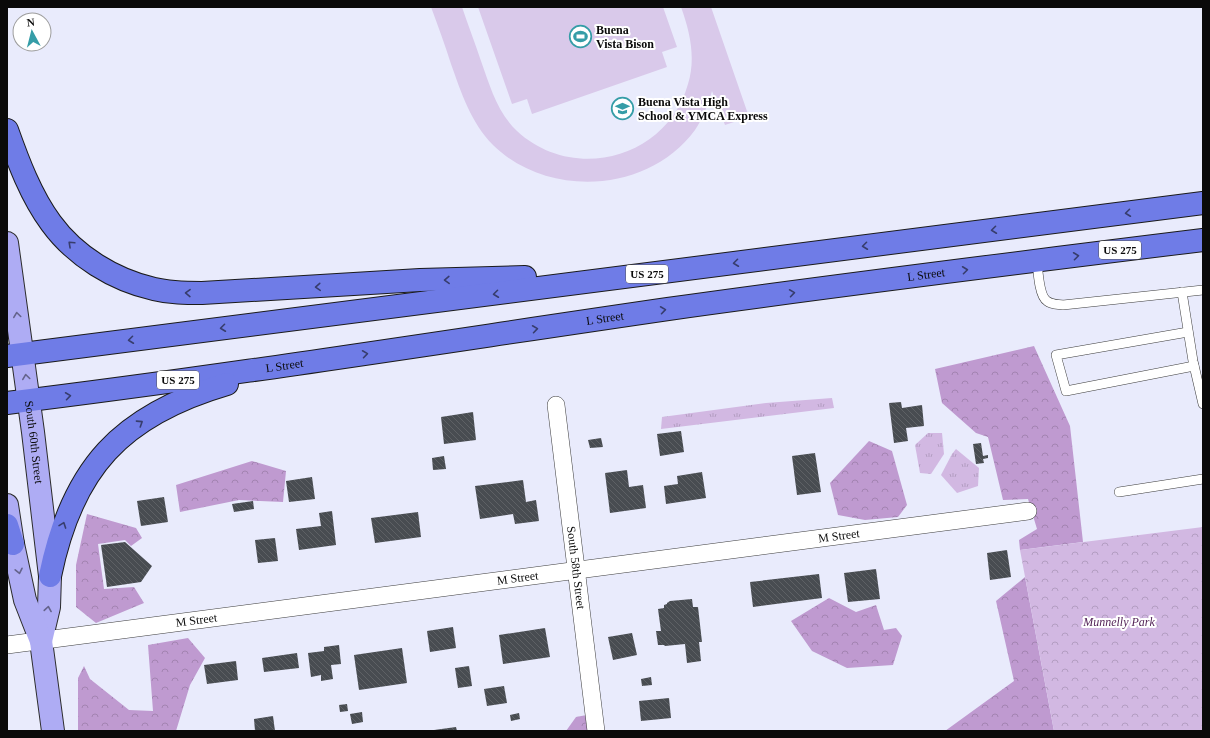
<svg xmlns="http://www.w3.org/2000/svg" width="1210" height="738" font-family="Georgia,serif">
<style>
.grass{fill:url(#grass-tufts)}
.forest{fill:url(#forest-crowns)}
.park{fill:url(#park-crowns)}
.pitch{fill:#d9c9ea}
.building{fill:url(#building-back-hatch)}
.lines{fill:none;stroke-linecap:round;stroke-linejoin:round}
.service-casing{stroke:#3d3d3d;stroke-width:10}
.minor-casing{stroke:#3d3d3d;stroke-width:18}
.secondary-casing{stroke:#2c2c2c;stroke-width:24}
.primary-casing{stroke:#1b1b1b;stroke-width:24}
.service{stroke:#fff;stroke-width:9}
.minor{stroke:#fff;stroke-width:17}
.secondary{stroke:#aeacf4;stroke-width:22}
.primary{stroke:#6f7ce7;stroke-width:22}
.oneway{stroke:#373d6d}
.oneway2{stroke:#64638b}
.labels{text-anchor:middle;stroke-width:4;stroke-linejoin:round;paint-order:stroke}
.shield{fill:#fff;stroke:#545454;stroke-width:1}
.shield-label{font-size:11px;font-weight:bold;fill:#0a0a0a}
.poi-label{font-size:12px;font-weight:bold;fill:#0a0a0a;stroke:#fff;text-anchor:start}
.street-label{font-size:12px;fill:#0a0a0a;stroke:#fff}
.park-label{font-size:12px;font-style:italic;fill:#542458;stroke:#fff}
</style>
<defs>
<pattern id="grass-tufts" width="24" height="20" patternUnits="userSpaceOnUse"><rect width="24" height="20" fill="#d2b8e2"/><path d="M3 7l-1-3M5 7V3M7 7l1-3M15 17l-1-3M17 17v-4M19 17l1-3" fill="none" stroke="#b39dc1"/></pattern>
<pattern id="forest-crowns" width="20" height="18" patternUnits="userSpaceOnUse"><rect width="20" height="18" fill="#bf9ad0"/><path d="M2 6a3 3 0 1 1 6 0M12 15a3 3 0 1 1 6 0" fill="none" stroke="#a383b1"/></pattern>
<pattern id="park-crowns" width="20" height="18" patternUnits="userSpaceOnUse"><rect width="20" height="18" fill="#d2b8e2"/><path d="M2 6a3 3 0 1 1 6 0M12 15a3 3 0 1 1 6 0" fill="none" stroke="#b39dc1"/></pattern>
<pattern id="building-back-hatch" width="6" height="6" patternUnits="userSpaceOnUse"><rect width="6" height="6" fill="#484c51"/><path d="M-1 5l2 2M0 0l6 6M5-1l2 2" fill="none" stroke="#5e6165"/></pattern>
</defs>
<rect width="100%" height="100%" fill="#e9ebfc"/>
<g class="grass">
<polygon points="832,398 834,408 661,429 662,417 766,403"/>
<polygon points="928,433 942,433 944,454 931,474 920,473 915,445"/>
<polygon points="956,449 979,468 978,486 957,493 941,475 952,454"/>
</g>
<g class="forest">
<polygon points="1034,346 1070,426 1083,542 1020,550 1019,540 1037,529 1028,499 1003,500 988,437 976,433 942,403 935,369"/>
<polygon points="869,441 892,451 907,505 898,517 865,520 838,515 830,483"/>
<polygon points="252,461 286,471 283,502 239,500 180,512 176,485"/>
<polygon points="87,514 136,528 142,538 131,546 125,540 98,544 104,589 134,587 144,603 96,623 76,607 76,565"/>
<polygon points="1025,577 1054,731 945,731 1014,681 996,601"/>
<polygon points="829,598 856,612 876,605 884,630 896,628 902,636 893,665 847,668 812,651 791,621"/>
<polygon points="188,638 205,658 190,685 176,731 78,731 78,678 84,666 90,679 129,710 153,711 148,645"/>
<polygon points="592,714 595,731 566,731 576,717"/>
</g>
<polygon class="park" points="1203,527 1203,731 1054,731 1020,550"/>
<g class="pitch">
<path d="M431,7H462C468,25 475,43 481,61C490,86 497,112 517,131C573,183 667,159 688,84C696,58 690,32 681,7H711L749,117L725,125L712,91C708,104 703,118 695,130C649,193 548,199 493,145C471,123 461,92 451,64C445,45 438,26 431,7Z"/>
<polygon points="478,7 663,7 677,47 662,52 667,67 532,114 527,99 512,104"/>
</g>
<g class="building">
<polygon points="901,402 902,408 922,405 924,426 906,428 908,441 894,443 889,403"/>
<polygon points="473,412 476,440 444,444 441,417"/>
<polygon points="681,431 684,452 660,456 657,434"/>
<polygon points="601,438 603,447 590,448 588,440"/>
<polygon points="981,443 983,456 988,455 988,458 983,459 984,463 976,464 973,444"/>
<polygon points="815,453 821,492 797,495 792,456"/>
<polygon points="444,456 446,469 433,470 432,458"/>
<polygon points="627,470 629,487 643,485 646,508 610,513 605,473"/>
<polygon points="702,472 706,498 666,504 664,486 678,484 677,476"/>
<polygon points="312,477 315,499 289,502 286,481"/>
<polygon points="523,480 526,502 536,500 539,521 515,524 513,514 480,519 475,486"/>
<polygon points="164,497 168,522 141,526 137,501"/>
<polygon points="253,501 254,509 234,512 232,504"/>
<polygon points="332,511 336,545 299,550 296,529 321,526 319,513"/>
<polygon points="418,512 421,537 375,543 371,518"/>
<polygon points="275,538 278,561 258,563 255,540"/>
<polygon points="125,542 152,566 141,582 107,587 101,545"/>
<polygon points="1007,550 1011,577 990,580 987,553"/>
<polygon points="876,569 880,599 848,602 844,573"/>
<polygon points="819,574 822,598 753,607 750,582"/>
<polygon points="692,599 693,607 698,607 702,642 699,642 701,661 687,663 685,644 665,646 664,645 658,645 656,631 661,631 658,609 664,608 664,605 667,604 667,603 670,601"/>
<polygon points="453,627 456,648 430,652 427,631"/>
<polygon points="545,628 550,657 503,664 499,635"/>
<polygon points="632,633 637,655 613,660 608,637"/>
<polygon points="339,645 341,664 331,665 333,679 321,681 321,675 311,677 308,653 324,651 324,647"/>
<polygon points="402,648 407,683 359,690 354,655"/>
<polygon points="297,653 299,668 264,672 262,658"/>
<polygon points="236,661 238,680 207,684 204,665"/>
<polygon points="469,666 472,686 458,688 455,668"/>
<polygon points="651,677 652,685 642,686 641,679"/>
<polygon points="504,686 507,703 487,706 484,689"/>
<polygon points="669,698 671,718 641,721 639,701"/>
<polygon points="347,704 348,711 340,712 339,705"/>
<polygon points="362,712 363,722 352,724 350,714"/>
<polygon points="519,713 520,719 511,721 510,715"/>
<polygon points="273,716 275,731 255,731 254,719"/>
<polygon points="456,727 457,731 435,731 434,730"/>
</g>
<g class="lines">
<defs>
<g id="service">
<path d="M1037,261C1038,271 1039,296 1047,301C1052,305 1058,304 1063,305L1203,290"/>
<polyline points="1182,292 1193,361 1203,404"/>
<polyline points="1188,332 1056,355 1066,391 1194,366"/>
<polyline points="1119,492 1203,479"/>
</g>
<g id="minor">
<path id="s1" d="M556,405L596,731"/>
<path id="s2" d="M7,645L1028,511"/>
</g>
<g id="secondary">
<path id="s3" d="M7,243L33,432L50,576L49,607L41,641"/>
<polyline points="7,505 13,544 25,600 41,641 53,731"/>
</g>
<g id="primary">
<path d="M7,130C18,161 31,196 51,223C75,256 114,280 154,289C170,293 186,293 202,293L420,280L525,277"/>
<polyline points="7,356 1203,203"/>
<path id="s4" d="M7,403C228,376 448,341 668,309C846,284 1024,262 1203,240"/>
<polyline points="7,525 13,544"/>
<path d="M50,576C72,468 121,415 227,384"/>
</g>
</defs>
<use href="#service" class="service-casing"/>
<use href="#minor" class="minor-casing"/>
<use href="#secondary" class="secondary-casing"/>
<use href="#primary" class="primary-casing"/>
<use href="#service" class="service"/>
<use href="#minor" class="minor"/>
<use href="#secondary" class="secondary"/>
<use href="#primary" class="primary"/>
</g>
<defs><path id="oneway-chevron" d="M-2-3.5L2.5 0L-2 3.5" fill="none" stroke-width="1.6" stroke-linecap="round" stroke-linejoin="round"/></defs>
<g class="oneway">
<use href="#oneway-chevron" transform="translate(1128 213) rotate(173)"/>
<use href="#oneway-chevron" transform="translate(994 230) rotate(173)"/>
<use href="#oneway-chevron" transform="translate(71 244) rotate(-137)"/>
<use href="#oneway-chevron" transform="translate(865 246) rotate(173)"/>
<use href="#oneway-chevron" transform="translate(1076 256) rotate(-7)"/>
<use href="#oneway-chevron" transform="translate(736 263) rotate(173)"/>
<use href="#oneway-chevron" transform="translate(965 270) rotate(-7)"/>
<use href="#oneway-chevron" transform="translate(447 280) rotate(178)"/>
<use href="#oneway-chevron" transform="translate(318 287) rotate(176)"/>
<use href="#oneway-chevron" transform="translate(188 293) rotate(-179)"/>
<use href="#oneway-chevron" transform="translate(792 293) rotate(-8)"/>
<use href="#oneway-chevron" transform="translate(496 294) rotate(173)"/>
<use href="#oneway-chevron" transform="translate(663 310) rotate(-8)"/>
<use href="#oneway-chevron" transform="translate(223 328) rotate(173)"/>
<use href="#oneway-chevron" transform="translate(535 329) rotate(-8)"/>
<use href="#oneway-chevron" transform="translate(131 340) rotate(173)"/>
<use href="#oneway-chevron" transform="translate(365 354) rotate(-8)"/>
<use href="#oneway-chevron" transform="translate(68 396) rotate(-8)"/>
<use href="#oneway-chevron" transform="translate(140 423) rotate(-33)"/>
<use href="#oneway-chevron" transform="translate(63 525) rotate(-70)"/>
</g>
<g class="oneway2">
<use href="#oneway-chevron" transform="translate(17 315) rotate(-98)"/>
<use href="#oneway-chevron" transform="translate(26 377) rotate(-98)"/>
<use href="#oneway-chevron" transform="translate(19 571) rotate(78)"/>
<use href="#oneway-chevron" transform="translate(48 609) rotate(-81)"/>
</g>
<defs>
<symbol id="stadium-ring" viewBox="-11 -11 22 22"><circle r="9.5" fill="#fff" stroke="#359da7" stroke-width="1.5"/><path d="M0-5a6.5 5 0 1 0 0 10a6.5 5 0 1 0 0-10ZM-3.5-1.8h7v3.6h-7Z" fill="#359da7"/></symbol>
<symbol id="school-ring" viewBox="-11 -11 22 22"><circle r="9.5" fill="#fff" stroke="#359da7" stroke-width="1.5"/><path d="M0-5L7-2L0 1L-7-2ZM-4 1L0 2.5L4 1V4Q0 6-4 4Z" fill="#359da7"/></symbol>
</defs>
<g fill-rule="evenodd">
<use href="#stadium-ring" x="568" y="24" width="25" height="25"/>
<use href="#school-ring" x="610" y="96" width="25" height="25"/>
</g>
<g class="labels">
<g class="shield">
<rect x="1099" y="241" width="42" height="18" rx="3"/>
<rect x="626" y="265" width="42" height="18" rx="3"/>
<rect x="157" y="371" width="42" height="18" rx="3"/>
</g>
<g class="shield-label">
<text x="1120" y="254">US 275</text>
<text x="647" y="278">US 275</text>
<text x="178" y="384">US 275</text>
</g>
<g class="poi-label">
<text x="596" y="34">Buena<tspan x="596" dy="14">Vista Bison</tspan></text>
<text x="638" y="106">Buena Vista High<tspan x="638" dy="14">School &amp; YMCA Express</tspan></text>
</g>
<g class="street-label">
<text dy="4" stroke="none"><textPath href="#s4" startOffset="928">L Street</textPath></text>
<text dy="4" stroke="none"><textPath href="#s4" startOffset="604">L Street</textPath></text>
<text dy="4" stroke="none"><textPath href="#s4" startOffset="280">L Street</textPath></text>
<text dy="4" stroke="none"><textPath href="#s3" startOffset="201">South 60th Street</textPath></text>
<text dy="4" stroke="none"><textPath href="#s2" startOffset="839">M Street</textPath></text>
<text dy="4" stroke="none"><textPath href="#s1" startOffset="164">South 58th Street</textPath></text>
<text dy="4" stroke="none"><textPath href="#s2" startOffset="515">M Street</textPath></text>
<text dy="4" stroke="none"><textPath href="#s2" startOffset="191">M Street</textPath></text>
</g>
<g class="park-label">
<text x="1119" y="626">Munnelly Park</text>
</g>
</g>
<rect width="1210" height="738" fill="none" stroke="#0a0a0a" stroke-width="16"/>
<g transform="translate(32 32) rotate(353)"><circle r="19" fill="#ffffff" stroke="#9d9d9d"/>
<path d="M0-3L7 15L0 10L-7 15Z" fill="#359da7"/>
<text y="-6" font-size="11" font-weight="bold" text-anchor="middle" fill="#0a0a0a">N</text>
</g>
</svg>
